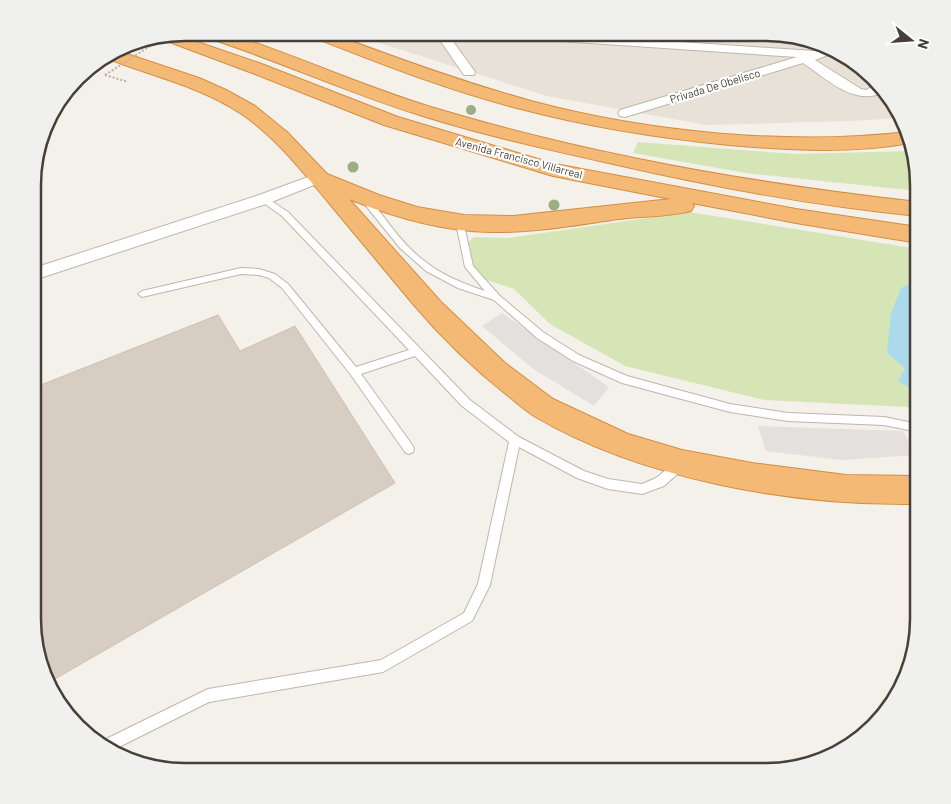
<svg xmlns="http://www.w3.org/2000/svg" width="951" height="804" font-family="Barlow,sans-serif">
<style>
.residential{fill:#e7e1d8}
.green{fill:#d6e5b6}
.parking{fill:#e3e0de}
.water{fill:#abdaec}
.building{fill:#d8cdc3;stroke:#cfc1b4}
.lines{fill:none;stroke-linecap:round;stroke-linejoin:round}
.lane-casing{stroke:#bfb6ad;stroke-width:2}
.street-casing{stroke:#bfb6ad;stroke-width:2}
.highway-casing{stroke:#d38d44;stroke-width:2}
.path{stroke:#c0b09f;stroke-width:2;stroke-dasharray:2 2;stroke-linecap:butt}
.lane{fill:#fff;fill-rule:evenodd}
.street{fill:#fff;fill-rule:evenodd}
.highway{fill:#f4ba75;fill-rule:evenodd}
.path-bridge{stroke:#c0b09f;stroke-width:2;stroke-dasharray:2 2;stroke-linecap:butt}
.tree{fill:#9bad83}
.labels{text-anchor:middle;stroke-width:4.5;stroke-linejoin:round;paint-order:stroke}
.far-street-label{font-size:11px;fill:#474038;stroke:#fff}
.rim{fill:none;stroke:#474038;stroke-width:2.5}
</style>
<rect width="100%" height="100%" fill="#f4f0ea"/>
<polygon class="residential" points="348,33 775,33 833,48 874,78 903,118 849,121 706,125 547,96"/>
<g class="green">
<polygon points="638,142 795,154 912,151 918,175 918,191 746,173 633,153"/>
<polygon points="689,212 918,249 918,412 907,407 764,400 625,366 550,324 514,289 484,279 470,264 464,246 474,237 508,238"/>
</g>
<g class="parking">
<polygon points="502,313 609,387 594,406 532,368 482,326"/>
<polygon points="758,426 903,431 916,455 841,460 766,451"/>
</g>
<polygon class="water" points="918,279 918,392 898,381 905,368 887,353 891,313 901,288"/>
<polygon class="building" points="218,315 240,351 295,326 395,483 48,683 44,677 33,629 33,388"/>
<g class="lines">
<defs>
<g id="lane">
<polygon points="264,196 288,212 470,400 519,437 584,471 608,479 642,484 656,478 676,462 680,460 684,462 685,465 684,468 664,486 642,494 608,489 577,478 519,447 490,585 472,621 383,672 209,702 113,750 101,743 102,741 208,689 381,660 464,613 478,584 509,442 462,406 415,356 361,374 413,446 414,449 413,452 409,454 405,452 351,375 282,288 269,278 259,275 241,274 142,297 138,294 142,291 241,268 259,269 275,274 288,284 356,367 409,350 282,216 261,201 261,197"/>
<path d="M366,197L369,198C386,219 401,243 423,260C441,275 464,284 485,291L465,267L456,223L457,221H463L473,266L500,296L543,332L579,355L627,376L730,404L788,413L884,417L918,424V432L884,425L788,421L730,412L622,383L573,361L537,338L494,300L458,288L426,271L400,248L363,202V198Z"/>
</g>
<g id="street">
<polygon points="435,33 447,33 475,72 474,75 464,75"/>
<path d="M494,33H547L814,51L825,46L833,48L873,77H864L828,55L815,60L861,89L866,90L878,84L884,92C855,107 827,79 803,63L625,117L620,116L618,113L620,110L797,57L500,37Z"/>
<polygon points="319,173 324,175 327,178 324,181 269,203 34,280 34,268 259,195"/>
</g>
<g id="highway">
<path d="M200,33H224L242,38C309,61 373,90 441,110C596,156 757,184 918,202V216C815,206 714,187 613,164C550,150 487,136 426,117C350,94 278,60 202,36Z"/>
<path d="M308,33H330C396,58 462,82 531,101C646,132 789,146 907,132L910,143C851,154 788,150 729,145C659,138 589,127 521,109C449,91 379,63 310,36Z"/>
<path d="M174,34L259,63L398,117L555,164L796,209L918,227V243L796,223L692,203L694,206L691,211C668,217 642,216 619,219C576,225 533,233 490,232C441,231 393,217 349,199L441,302L505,363L553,399L628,434L682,450L752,463L846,475L918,476V504C794,506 642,480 534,416C525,410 516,402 507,395C473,368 441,337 413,304C385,270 357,237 329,203C302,171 275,136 240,113C199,86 151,76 106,58L118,51L199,78L226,90L255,106L287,132L327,174L379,195L417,207L464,215L513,216L671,199L553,176L384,125L247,71L156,37Z"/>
</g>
</defs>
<use href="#lane" class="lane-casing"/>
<use href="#street" class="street-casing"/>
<use href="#highway" class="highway-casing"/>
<polyline class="path" points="105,75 128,82"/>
<use href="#lane" class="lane"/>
<use href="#street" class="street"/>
<use href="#highway" class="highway"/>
<polyline class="path-bridge" points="105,75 150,46 197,33"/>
</g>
<g class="tree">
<circle cx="471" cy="110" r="5"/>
<circle cx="353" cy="167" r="5.5"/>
<circle cx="554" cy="205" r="5.5"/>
</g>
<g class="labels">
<g class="far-street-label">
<text transform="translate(715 86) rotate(-17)" y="4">Privada De Obelisco</text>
<text transform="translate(519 158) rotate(15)" y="4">Avenida Francisco Villarreal</text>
</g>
</g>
<path d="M0 0H951V804H0ZM185 41H766A144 144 0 0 1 910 185V619A144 144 0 0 1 766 763H185A144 144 0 0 1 41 619V185A144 144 0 0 1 185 41Z" fill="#f0f0ef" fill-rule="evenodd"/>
<path class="rim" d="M185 41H766A144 144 0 0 1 910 185V619A144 144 0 0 1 766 763H185A144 144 0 0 1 41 619V185A144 144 0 0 1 185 41Z"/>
<g transform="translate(911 40) rotate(107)" stroke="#ffffff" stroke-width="4" paint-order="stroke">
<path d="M0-4L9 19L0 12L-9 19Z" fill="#474038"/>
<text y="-8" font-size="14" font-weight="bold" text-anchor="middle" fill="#474038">N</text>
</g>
</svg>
